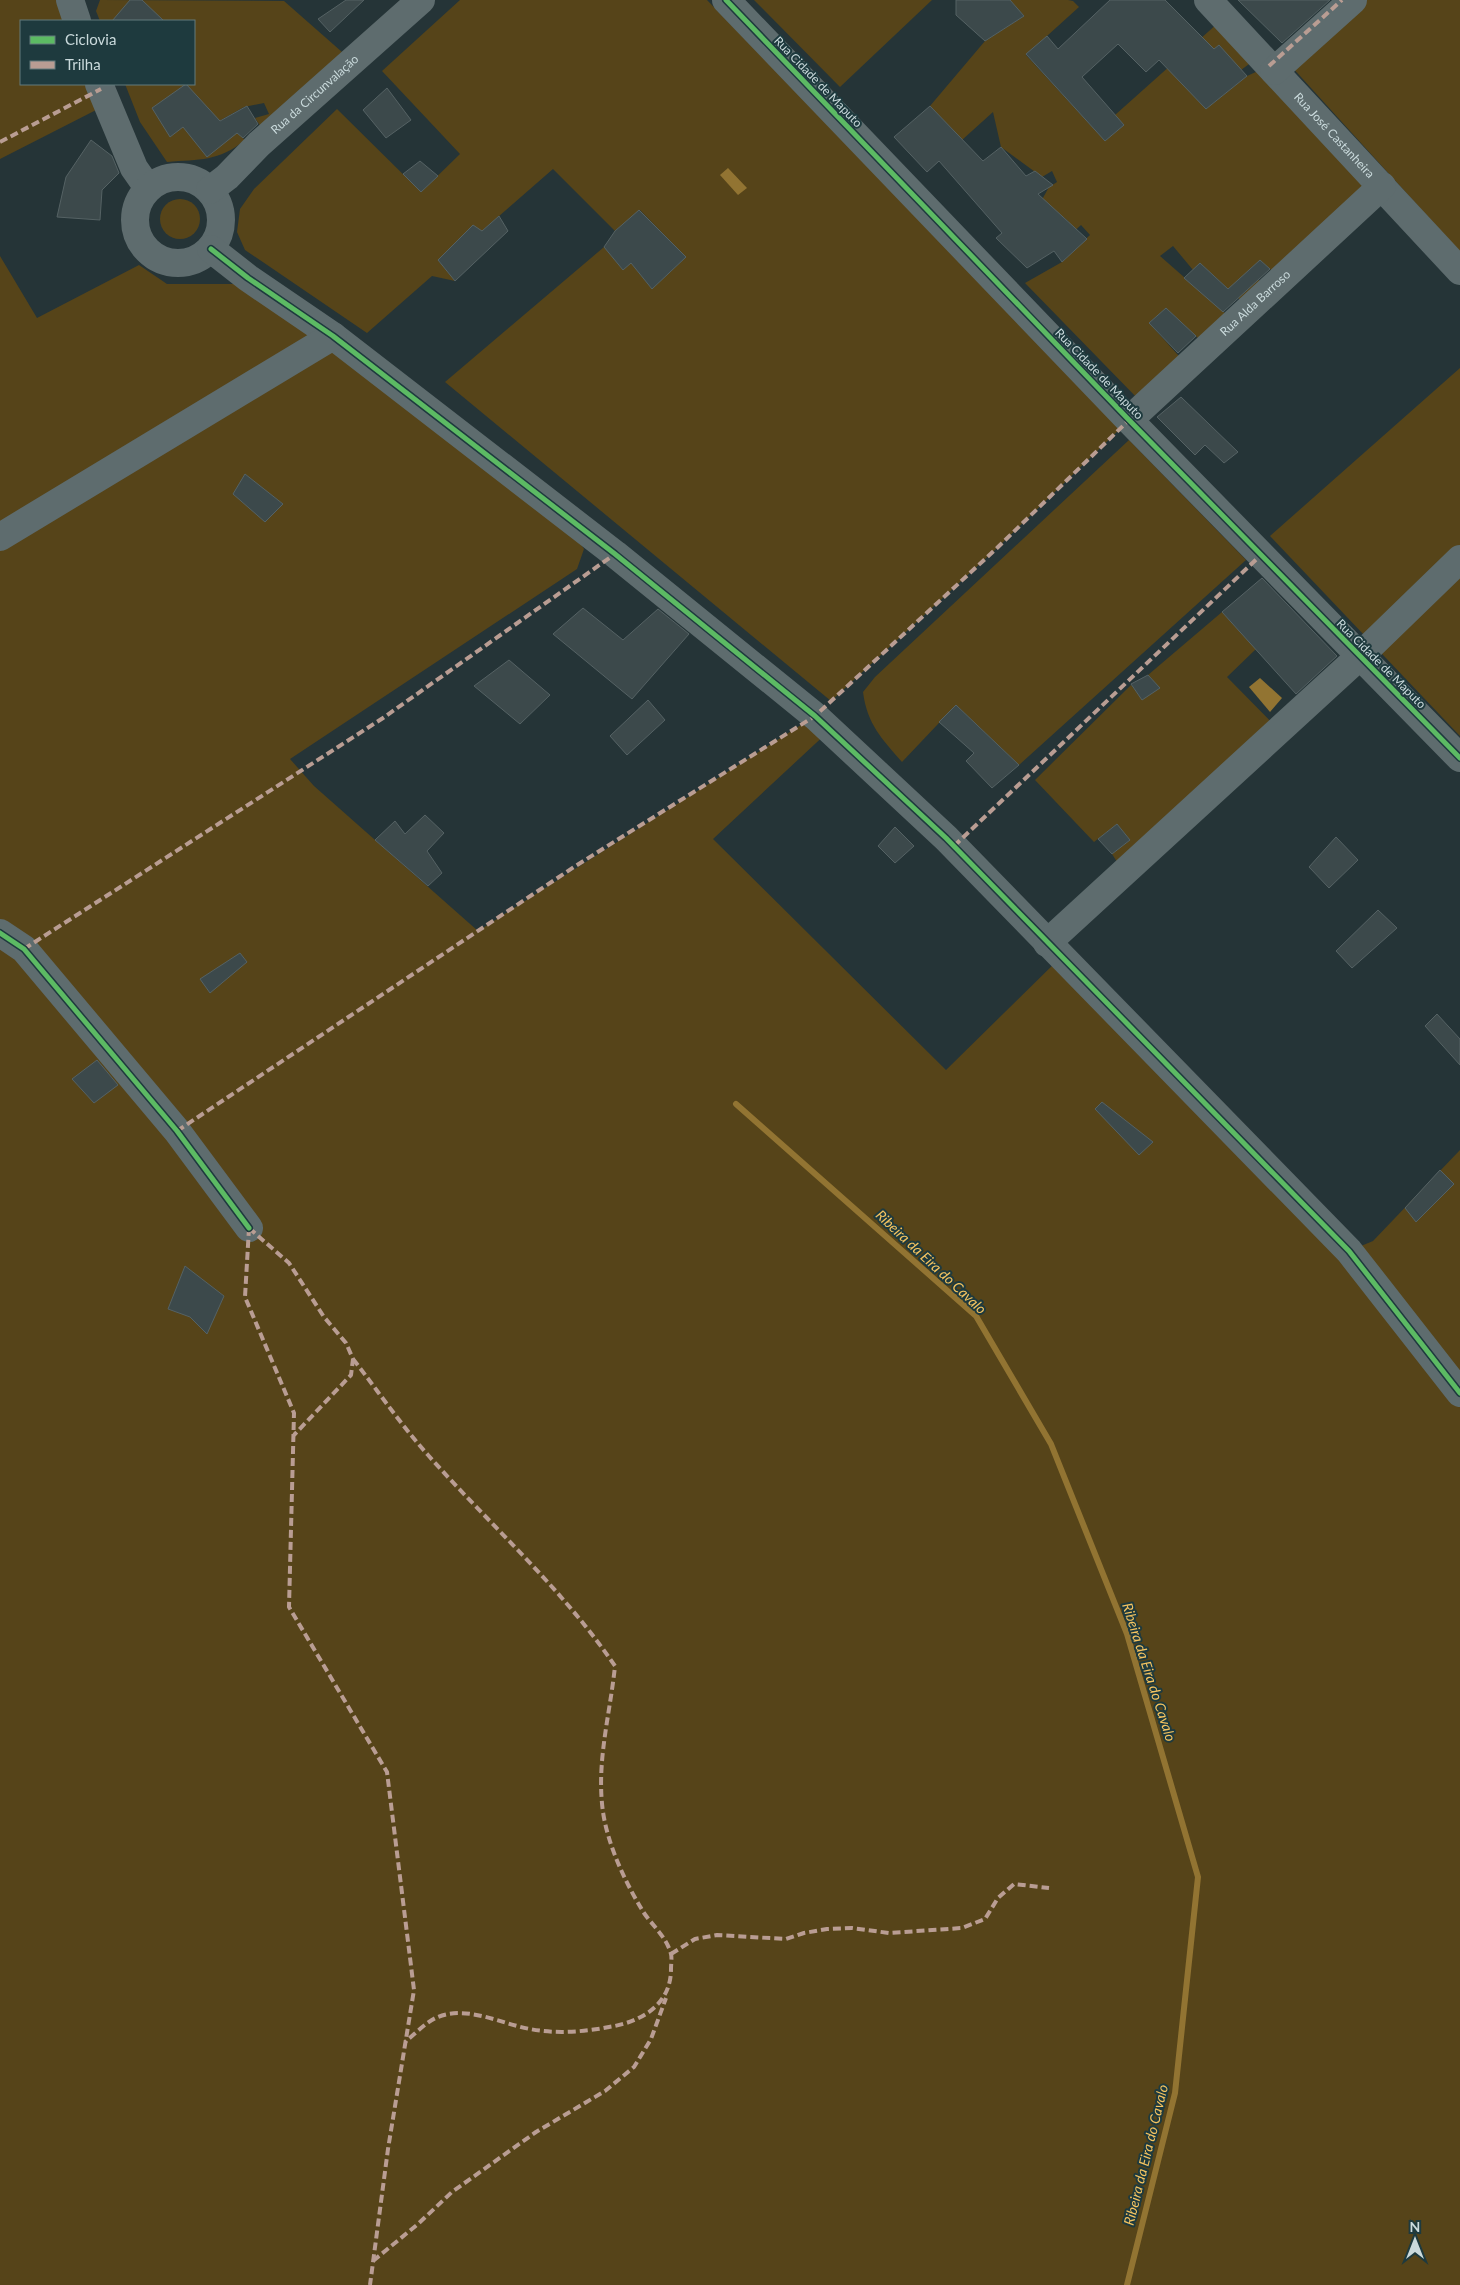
<svg xmlns="http://www.w3.org/2000/svg" width="1460" height="2285" font-family="Lato,sans-serif">
<style>
.green{fill:#564419}
.water{fill:#927432}
.lines{fill:none;stroke-linecap:round;stroke-linejoin:round}
.stream{stroke:#927432;stroke-width:6}
.building{fill:#3c494b;stroke:#556264}
.minor{stroke:#5e6c6e;stroke-width:28}
.quiet{stroke:#b99d93;stroke-width:4;stroke-dasharray:8 4;stroke-linecap:butt}
.cycleway-casing{stroke:#1e3a3e;stroke-width:8}
.cycleway{stroke:#5cba63;stroke-width:5}
.labels{text-anchor:middle;stroke-width:4;stroke-linejoin:round;paint-order:stroke}
.street-label{font-size:12px;fill:#cadadc;stroke:#1e3a3e}
.water-label{font-size:14px;font-style:italic;fill:#f5c460;stroke:#1e3a3e}
</style>
<rect width="100%" height="100%" fill="#253437"/>
<g class="green">
<polygon points="0,0 65,0 72,21 21,21 21,84 92,84 100,108 0,159"/>
<path d="M100,0L284,1L342,52L261,127L255,118L269,114L264,103L244,107L191,137L237,133L245,140C218,162 200,159 167,162L140,122L125,84H194V21H100L96,11Z"/>
<polygon points="460,0 707,0 1122,427 997,548 831,701 445,382 604,247 623,270 631,263 652,289 686,257 640,210 615,231 553,169 482,231 473,226 438,260 455,281 432,276 367,333 245,250 237,232 240,209 254,189 337,109 421,192 460,154 382,71"/>
<polygon points="754,0 932,0 840,87"/>
<polygon points="1010,0 1068,0 1073,1 1079,7 1026,55 1105,141 1124,125 1115,115 1218,23 1260,56 1241,70 1219,45 1178,79 1206,109 1247,76 1269,66 1382,186 1280,278 1260,260 1248,271 1269,289 1249,308 1200,263 1193,270 1173,246 1160,256 1234,321 1199,339 1166,308 1149,323 1187,365 1139,400 1025,283 1062,262 1090,235 1081,225 1069,236 1069,222 1054,209 1046,215 1039,205 1049,187 1057,182 1052,171 1042,177 1001,147 993,112 962,140 930,106 985,41 1024,16"/>
<polygon points="1361,0 1460,0 1460,252 1291,66"/>
<circle cx="180" cy="219" r="20"/>
<polygon points="0,256 37,318 139,265 167,284 236,284 360,365 570,529 584,549 577,569 290,759 314,786 478,931 815,716 830,730 713,839 946,1070 1061,957 1349,1251 1373,1241 1460,1150 1460,2285 0,2285"/>
<polygon points="1460,368 1460,736 1270,536"/>
<path d="M1129,440L1246,560L1019,765L956,705L902,762C882,739 867,724 863,692L875,677Z"/>
<polygon points="1222,612 1256,649 1227,677 1279,730 1124,873 1112,854 1130,840 1117,824 1094,842 1035,780 1131,685 1142,699 1160,688 1148,675"/>
</g>
<g class="water">
<polygon points="728,168 747,188 738,195 720,175"/>
<polygon points="1260,678 1282,698 1270,712 1249,687"/>
</g>
<g class="lines">
<polyline class="stream" points="736,1104 976,1316 1051,1444 1127,1634 1198,1877 1175,2093 1127,2285"/>
</g>
<g class="building">
<polygon points="130,0 142,0 164,21 112,21"/>
<polygon points="346,0 364,0 330,32 318,19"/>
<polygon points="956,0 1010,0 1024,16 985,41 956,15"/>
<polygon points="1110,0 1165,0 1214,49 1219,45 1247,76 1206,109 1159,60 1146,72 1118,44 1082,77 1124,125 1105,141 1026,54 1047,36 1058,49"/>
<polygon points="1238,0 1330,0 1282,43"/>
<polygon points="186,84 220,121 247,106 258,124 243,138 237,133 207,157 183,127 170,137 152,108"/>
<polygon points="387,88 411,120 386,138 363,110"/>
<polygon points="930,106 983,161 1001,147 1026,176 1035,171 1053,185 1038,194 1087,239 1062,262 1054,251 1027,268 996,238 1002,233 939,161 927,172 894,137"/>
<polygon points="91,140 112,156 119,173 102,190 100,220 57,217 66,177"/>
<polygon points="420,161 438,176 421,192 403,174"/>
<polygon points="639,210 686,257 652,289 631,263 623,270 604,247 615,231"/>
<polygon points="499,216 508,231 455,281 438,260 473,225 482,231"/>
<polygon points="1260,260 1270,269 1223,312 1184,278 1200,263 1228,289"/>
<polygon points="1166,308 1196,336 1178,353 1149,323"/>
<polygon points="1181,397 1238,452 1224,463 1205,445 1195,455 1157,417"/>
<polygon points="245,474 283,504 265,522 233,494"/>
<polygon points="1262,578 1337,656 1296,694 1222,612"/>
<polygon points="583,608 623,640 658,609 689,634 632,699 553,634"/>
<polygon points="509,660 550,695 520,724 474,686"/>
<polygon points="1148,675 1160,688 1142,700 1131,684"/>
<polygon points="648,700 665,720 627,755 610,736"/>
<polygon points="956,705 1019,765 992,788 966,761 974,753 939,722"/>
<polygon points="425,815 444,833 427,851 442,873 428,886 375,840 395,821 405,834"/>
<polygon points="1117,824 1130,840 1112,854 1098,839"/>
<polygon points="895,827 914,846 895,863 878,846"/>
<polygon points="1336,837 1358,860 1329,888 1309,867"/>
<polygon points="1378,910 1397,928 1352,968 1336,951"/>
<polygon points="240,953 247,962 210,993 200,979"/>
<polygon points="1437,1014 1460,1039 1460,1065 1425,1026"/>
<polygon points="97,1060 118,1085 94,1103 72,1079"/>
<polygon points="1102,1102 1153,1142 1139,1155 1095,1109"/>
<polygon points="1440,1170 1454,1184 1416,1222 1405,1208"/>
<polygon points="185,1266 224,1296 207,1334 190,1317 168,1309"/>
</g>
<g class="lines">
<g class="minor">
<polyline points="70,0 77,21"/>
<polyline points="726,0 1129,420 1460,758"/>
<path id="s1" d="M1208,0L1460,271"/>
<polyline points="1274,71 1353,0"/>
<polyline points="99,84 134,168 148,188"/>
<circle cx="178" cy="220" r="43"/>
<path id="s2" d="M210,190L227,177L259,144L421,0"/>
<polyline points="211,249 248,278 333,336 615,554 815,716 946,838 1349,1251 1460,1393"/>
<path id="s3" d="M1129,420L1382,186"/>
<polyline points="0,537 333,336"/>
<polyline points="0,933 24,949 177,1131 249,1228"/>
<polyline points="1047,943 1359,657 1460,559"/>
</g>
<g class="quiet">
<polyline points="1269,66 1342,0"/>
<polyline points="0,142 101,89"/>
<polyline points="954,846 1261,555"/>
<polyline points="24,949 383,718 615,554"/>
<polyline points="177,1131 574,867 815,716 997,548 1129,420"/>
<polyline points="249,1228 245,1297 294,1413 289,1607 387,1772 414,1990 388,2149 370,2285"/>
<polyline points="249,1228 289,1263 324,1317 346,1343 353,1359 351,1375 294,1435"/>
<path d="M353,1359C378,1391 401,1425 428,1455C490,1525 562,1588 615,1666C610,1715 596,1762 603,1812C608,1846 626,1884 644,1913C653,1926 667,1938 671,1954C672,1958 671,1964 671,1969C671,2005 641,2022 609,2027C583,2032 556,2034 530,2029C502,2024 467,2005 438,2017C427,2021 415,2034 405,2042"/>
<polyline points="671,1954 695,1939 717,1935 786,1939 804,1933 827,1929 852,1928 889,1933 962,1928 985,1919 998,1898 1014,1884 1049,1888"/>
<polyline points="373,2261 418,2224 452,2192 536,2132 605,2091 634,2067 651,2039 666,1998"/>
</g>
<defs>
<g id="cycleway">
<polyline points="726,0 1129,420 1460,758"/>
<polyline points="211,249 248,278 333,336 615,554 815,716 946,838 1349,1251 1460,1393"/>
<polyline points="0,933 24,949 177,1131 249,1228"/>
</g>
</defs>
<use href="#cycleway" class="cycleway-casing"/>
<use href="#cycleway" class="cycleway"/>
</g>
<g class="labels">
<g class="street-label">
<text transform="translate(818 82) rotate(46)" y="4">Rua Cidade de Maputo</text>
<text dy="4" stroke="none"><textPath href="#s2" startOffset="142">Rua da Circunvalação</textPath></text>
<text dy="4" stroke="none"><textPath href="#s1" startOffset="185">Rua José Castanheira</textPath></text>
<text dy="4" stroke="none"><textPath href="#s3" startOffset="172">Rua Alda Barroso</textPath></text>
<text transform="translate(1099 374) rotate(46)" y="4">Rua Cidade de Maputo</text>
<text transform="translate(1381 664) rotate(45)" y="4">Rua Cidade de Maputo</text>
</g>
<g class="water-label">
<text transform="translate(931 1262) rotate(43)" y="5">Ribeira da Eira do Cavalo</text>
<text transform="translate(1149 1672) rotate(72)" y="5">Ribeira da Eira do Cavalo</text>
<text transform="translate(1146 2155) rotate(-76)" y="5">Ribeira da Eira do Cavalo</text>
</g>
</g>
<rect x="20" y="20" width="175" height="65" fill="#1e3a3e" stroke="#637a7d"/>
<rect x="30" y="36" width="25" height="8" fill="#5cba63" stroke="#637a7d"/>
<text x="65" y="45" font-size="15" fill="#cadadc">Ciclovia</text>
<rect x="30" y="61" width="25" height="8" fill="#b99d93" stroke="#637a7d"/>
<text x="65" y="70" font-size="15" fill="#cadadc">Trilha</text>
<g transform="translate(1415 2240)" stroke="#1e3a3e" stroke-width="4" paint-order="stroke">
<path d="M0-4L9 19L0 12L-9 19Z" fill="#cadadc"/>
<text y="-8" font-size="14" font-weight="bold" text-anchor="middle" fill="#cadadc">N</text>
</g>
</svg>
